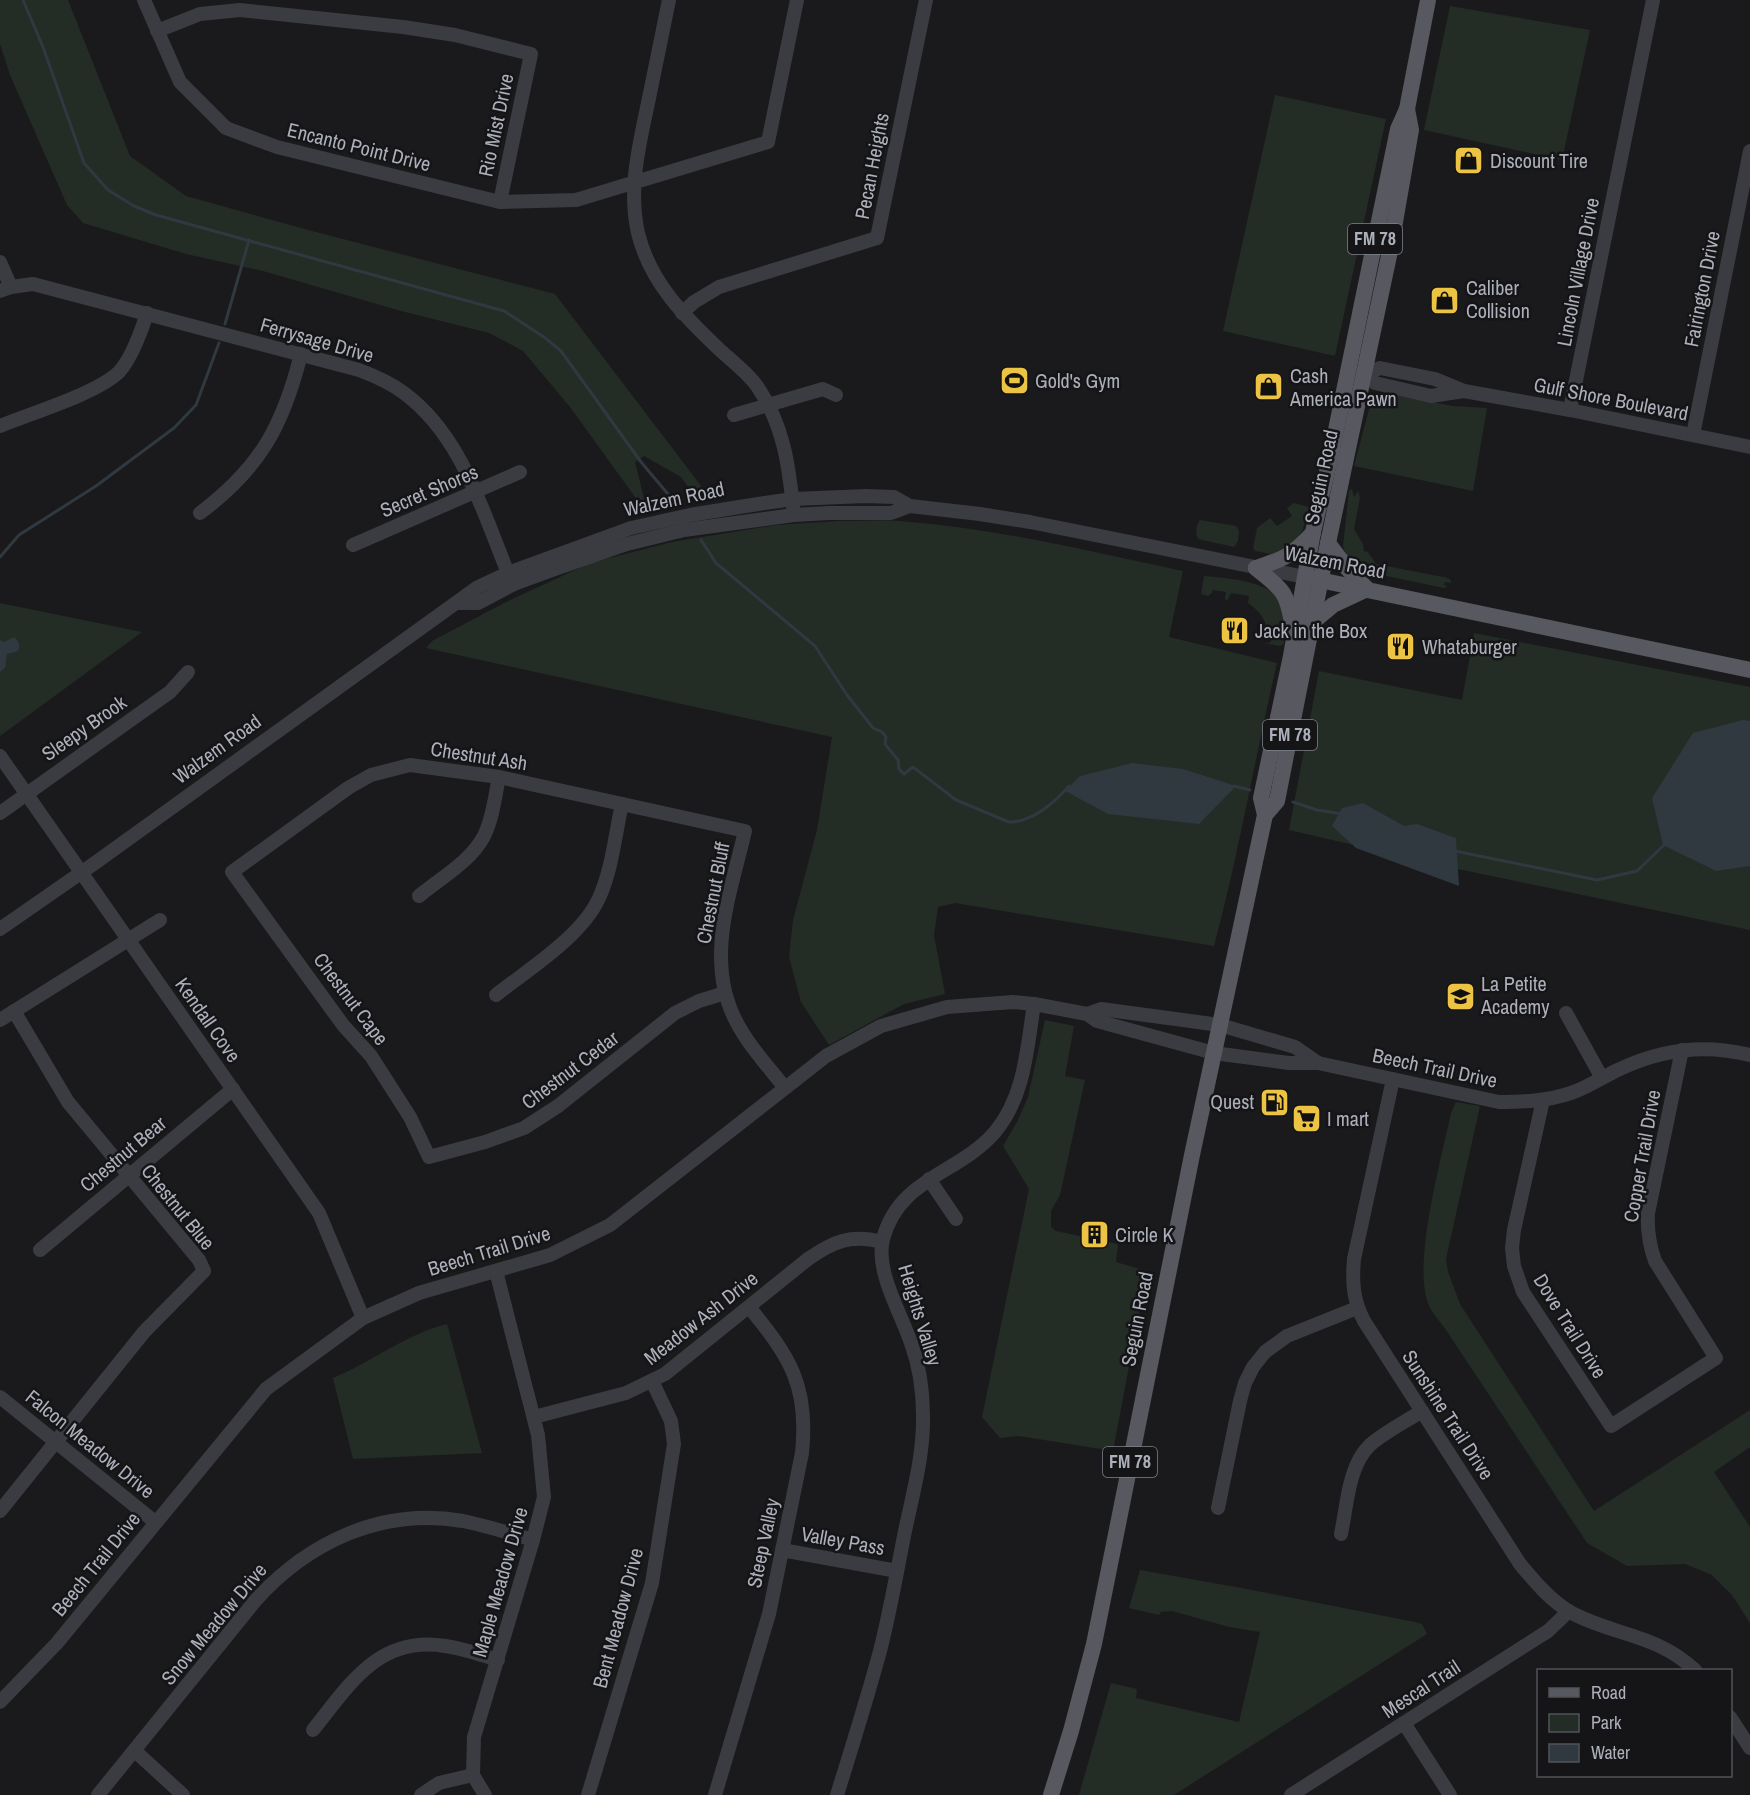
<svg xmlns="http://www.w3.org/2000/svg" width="1750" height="1795" font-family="'Archivo Narrow',sans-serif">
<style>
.green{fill:#242c26}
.water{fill:#303840}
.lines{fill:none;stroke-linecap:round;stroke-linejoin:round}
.stream{stroke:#303840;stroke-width:3}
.minor{stroke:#3b3c41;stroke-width:14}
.major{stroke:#575860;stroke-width:16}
.labels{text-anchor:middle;stroke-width:5;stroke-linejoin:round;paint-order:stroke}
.shield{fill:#151517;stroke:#7f828a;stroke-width:1.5}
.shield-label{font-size:18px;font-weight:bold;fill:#adb0bb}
.street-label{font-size:20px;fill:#adb0bb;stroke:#151517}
.poi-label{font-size:20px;fill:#adb0bb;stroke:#151517;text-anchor:start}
</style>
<rect width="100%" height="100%" fill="#1a1a1c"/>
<g class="green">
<polygon points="0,0 68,0 130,156 186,196 312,231 555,294 705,491 698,501 681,477 644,456 635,462 646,506 652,513 643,508 570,407 523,351 489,333 401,311 263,271 186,254 83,223 67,205 10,75 0,44"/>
<polygon points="1450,6 1590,30 1562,160 1424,130"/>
<polygon points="1275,95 1386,119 1335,356 1223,331"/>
<polygon points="1385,392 1452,406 1487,408 1473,491 1354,466 1372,398"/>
<path d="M1352,489L1354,497L1358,491L1360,498L1354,529L1363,544L1364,551L1368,552L1376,564L1448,578L1451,581V583L1445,582L1444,585L1448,586L1444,588L1372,573L1369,572L1371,565L1363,563L1360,570C1351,563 1345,556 1343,546L1349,490Z"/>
<polygon points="1294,503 1309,507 1303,529 1295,545 1271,554 1255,551 1253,548 1257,528 1270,518 1277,526 1292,516 1287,508"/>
<path d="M1200,520L1236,526L1239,531L1238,541L1234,547L1198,539C1195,534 1196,524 1200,520Z"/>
<path d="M839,521C859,521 879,520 899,521C995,528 1089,551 1183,571L1169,637L1277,663C1255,757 1239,853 1214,946L955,903L938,907L934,935L945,994L904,1004L829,1045L801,1002L789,957L793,920L817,830L832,737L426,648L432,641L506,602L590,563L672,542L777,525Z"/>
<path d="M1204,576C1227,578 1254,580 1275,593L1285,619L1284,627H1266C1265,616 1256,609 1248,603L1249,596L1231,593L1227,601L1225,599L1226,592L1213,590L1212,593L1208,596L1201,594Z"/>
<polygon points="0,603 142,632 0,736"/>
<polygon points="1265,629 1283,630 1284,644 1280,646 1264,643 1270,643 1272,636 1269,635 1270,631"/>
<polygon points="1474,633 1750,687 1750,930 1458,869 1289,830 1319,671 1462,700"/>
<polygon points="1045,1020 1074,1026 1065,1076 1085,1080 1060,1195 1051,1211 1051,1227 1056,1231 1118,1244 1116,1262 1147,1271 1113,1451 1019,1436 1000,1438 982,1417 1029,1189 1003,1146 1017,1122 1028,1097"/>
<path d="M1456,1102L1480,1106L1446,1259L1448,1272L1460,1304L1594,1511L1750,1410V1447L1714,1472L1750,1527V1623L1732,1595L1712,1575L1685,1564L1627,1566L1587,1543L1446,1330C1441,1323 1434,1315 1430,1308C1410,1269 1442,1157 1451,1113Z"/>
<path d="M447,1324L482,1453L353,1459L333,1378C372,1362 406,1334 447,1324Z"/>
<polygon points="1140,1570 1247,1589 1415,1622 1422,1624 1427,1634 1174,1795 1079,1795 1111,1683 1137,1689 1136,1698 1239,1722 1260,1632 1229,1627 1172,1611 1161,1612 1159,1615 1129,1608"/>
</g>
<g class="water">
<path d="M14,637C19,641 21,646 18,651L7,654L5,668L0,672V640L4,642Z"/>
<polygon points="1743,720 1750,721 1750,866 1716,871 1663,845 1652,798 1693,733"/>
<polygon points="1132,763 1183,769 1236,786 1199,824 1108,814 1065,791 1080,776"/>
<polygon points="1363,803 1404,826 1417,824 1456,838 1459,886 1356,848 1332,826 1342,808"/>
</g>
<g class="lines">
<g class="stream">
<polyline points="23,0 43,47 84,163 108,190 134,206 156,215 504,311 544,337 561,351 641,462 678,506"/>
<polyline points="225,324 249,240"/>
<path d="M701,540L716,563L815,646L847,695L873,728L882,732L886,737L885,744L898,760L899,769L904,774L913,767L956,800L1009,822C1033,822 1054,803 1069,786"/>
<polyline points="0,557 19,535 96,486 174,428 196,405 219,343"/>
<polyline points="1234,786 1250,790"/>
<polyline points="1293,802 1317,810 1343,814"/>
<polyline points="1455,851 1597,880 1637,871 1664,845"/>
</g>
<g class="minor">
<polyline points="144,0 180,82 226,128 277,147 500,202 576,200 768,142 797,0"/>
<path d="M669,0C662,34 655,69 648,103C639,146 628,189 638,233C650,283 685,317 721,351C733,362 747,372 757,386C785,427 789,468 794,515"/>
<polyline points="157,31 200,14 240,10 403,27 455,35 531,54 500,202"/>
<polyline points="0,262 11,287"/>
<path d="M0,291L11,287L33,284L359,370C375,376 391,383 404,393C462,436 482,510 508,573"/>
<polyline points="682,313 694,302 719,287 877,238 926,0"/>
<polyline points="1464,391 1431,396 1375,383 1365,374 1380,368 1435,379 1464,391 1570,410 1750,447"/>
<polyline points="1570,410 1653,0"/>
<polyline points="734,415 823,389 836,395"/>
<path d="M0,426C31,413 96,394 119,372C131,359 142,330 147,313"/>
<polyline points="1693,435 1750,151"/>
<path d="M200,513C260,468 283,426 301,354"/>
<polyline points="353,545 520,472"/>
<polyline points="459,603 478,603 514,584 555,569 627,544 684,530 794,515 829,513 891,513 910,506"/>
<polyline points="0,756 319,1213 363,1318"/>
<polyline points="0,813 170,692 188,672"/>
<path d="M419,896C441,878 471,861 484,836C493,818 495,796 499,777"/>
<polyline points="0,929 95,863 478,587 508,573 631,528 690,515 758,504 793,499 866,496 894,497 910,506 980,514 1030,522 1305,577"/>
<path d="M725,993L699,1001L675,1013L558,1106L524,1128L485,1142L429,1157L410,1117L371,1056L343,1025L232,872L348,788L371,775L410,765L499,777L745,831C731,892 704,960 736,1021C748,1045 768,1066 785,1088"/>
<path d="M496,995C529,969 582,936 599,898C612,870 615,835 622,804"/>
<polyline points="1566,1013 1602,1078"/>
<polyline points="1087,1014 1101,1009 1220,1025 1295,1047 1318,1063"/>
<polyline points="0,1020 160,920"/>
<path d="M1393,1079L1354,1259C1352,1282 1353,1300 1364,1321L1520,1564C1535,1582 1550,1600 1570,1612C1614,1636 1655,1633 1695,1670"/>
<path d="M1543,1100L1514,1230L1512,1248L1514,1266L1523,1292L1611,1426L1716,1358L1655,1261C1649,1244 1647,1230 1648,1213L1682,1050"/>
<polyline points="929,1179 956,1219"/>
<polyline points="40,1250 233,1089"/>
<polyline points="0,1397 155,1522"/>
<path d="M534,1417L626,1393L665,1374L808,1259C834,1241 851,1234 882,1242"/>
<polyline points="1218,1508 1240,1401 1245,1383 1253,1367 1265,1352 1287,1336 1357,1308"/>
<polyline points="0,1511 144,1332 204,1271 199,1260 68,1102 14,1011"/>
<path d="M1341,1534C1347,1506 1348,1466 1370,1445C1385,1432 1405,1422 1422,1411"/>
<polyline points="782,1550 897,1571"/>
<path d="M0,1702L57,1643L266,1389L363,1318L419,1293L550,1255L610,1225L826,1056L881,1026L947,1007L1013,1002L1034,1004L1087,1014L1097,1021L1214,1053L1289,1063H1318L1499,1102C1523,1102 1547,1101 1571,1093C1589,1087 1604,1076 1620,1069C1662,1049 1706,1044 1750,1055"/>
<polyline points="1730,1717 1750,1748"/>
<polyline points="1404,1723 1450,1795"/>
<path d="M313,1730C349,1685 379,1635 445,1646C462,1648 481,1655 498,1660"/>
<polyline points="135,1751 183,1795"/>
<path d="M98,1795L255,1601C308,1542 382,1507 463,1521C487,1526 510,1533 533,1540"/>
<polyline points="421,1795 439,1783 473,1775"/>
<polyline points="485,1795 473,1775 474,1737 533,1540 544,1497 538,1435 496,1271"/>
<polyline points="588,1795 652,1583 674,1444 671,1421 652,1381"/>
<path d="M715,1795L769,1614L802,1453C809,1386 790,1357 749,1307"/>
<path d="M837,1795C852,1747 867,1699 880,1651C890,1612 897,1571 905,1531C913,1493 924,1454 923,1415C923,1391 919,1365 911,1343C901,1313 875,1271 883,1239C899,1178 959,1174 995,1132C1025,1096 1027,1048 1034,1004"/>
<polyline points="1291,1795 1548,1631 1569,1611"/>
</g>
<g class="major">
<polyline points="1328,543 1347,568 1367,589"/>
<path d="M1256,568C1281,589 1286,589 1292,622"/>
<path d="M1256,568C1284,559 1293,555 1313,533"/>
<polyline points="1310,578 1750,670"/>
<polyline points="1315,620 1333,605 1367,589"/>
<polyline points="1265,815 1261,798 1291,656 1313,532 1330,459 1398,129 1407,109 1428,0"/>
<polyline points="1051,1795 1071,1731 1094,1644 1192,1155 1265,815 1277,801 1328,543 1390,251 1411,130 1407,109"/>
</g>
</g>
<defs>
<symbol id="shop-square" viewBox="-11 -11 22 22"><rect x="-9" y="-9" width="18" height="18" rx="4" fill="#ecc343" stroke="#151517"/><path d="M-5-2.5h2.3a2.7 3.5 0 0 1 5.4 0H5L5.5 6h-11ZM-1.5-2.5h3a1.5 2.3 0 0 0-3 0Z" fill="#111"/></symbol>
<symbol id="stadium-square" viewBox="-11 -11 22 22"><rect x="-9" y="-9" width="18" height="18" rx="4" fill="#ecc343" stroke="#151517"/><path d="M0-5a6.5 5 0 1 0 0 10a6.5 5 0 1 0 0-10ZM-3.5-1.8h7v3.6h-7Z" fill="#111"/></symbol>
<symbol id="restaurant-square" viewBox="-11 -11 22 22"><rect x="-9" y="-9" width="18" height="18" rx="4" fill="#ecc343" stroke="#151517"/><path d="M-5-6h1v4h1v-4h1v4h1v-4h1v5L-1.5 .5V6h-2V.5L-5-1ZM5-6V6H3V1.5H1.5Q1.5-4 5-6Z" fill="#111"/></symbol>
<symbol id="school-square" viewBox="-11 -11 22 22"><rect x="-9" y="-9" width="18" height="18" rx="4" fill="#ecc343" stroke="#151517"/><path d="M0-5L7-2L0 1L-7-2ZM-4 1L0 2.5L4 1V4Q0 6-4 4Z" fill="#111"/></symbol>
<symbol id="fuel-square" viewBox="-11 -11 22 22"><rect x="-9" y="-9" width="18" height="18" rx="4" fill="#ecc343" stroke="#151517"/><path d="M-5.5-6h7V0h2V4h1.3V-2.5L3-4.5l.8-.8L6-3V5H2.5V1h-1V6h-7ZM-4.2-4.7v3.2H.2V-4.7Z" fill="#111"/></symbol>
<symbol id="supermarket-square" viewBox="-11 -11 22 22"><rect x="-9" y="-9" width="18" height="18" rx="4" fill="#ecc343" stroke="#151517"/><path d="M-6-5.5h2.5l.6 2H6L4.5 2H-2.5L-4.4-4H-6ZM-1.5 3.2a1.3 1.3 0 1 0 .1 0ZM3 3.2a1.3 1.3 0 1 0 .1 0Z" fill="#111"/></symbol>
<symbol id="building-square" viewBox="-11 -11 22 22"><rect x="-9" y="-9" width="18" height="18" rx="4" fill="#ecc343" stroke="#151517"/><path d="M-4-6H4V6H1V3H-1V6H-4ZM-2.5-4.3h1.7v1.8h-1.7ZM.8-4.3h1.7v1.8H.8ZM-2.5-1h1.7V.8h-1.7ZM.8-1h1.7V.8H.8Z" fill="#111"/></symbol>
</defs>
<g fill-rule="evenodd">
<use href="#shop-square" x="1452" y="144" width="33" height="33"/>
<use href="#shop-square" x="1428" y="284" width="33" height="33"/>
<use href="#stadium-square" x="998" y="364" width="33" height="33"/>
<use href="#shop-square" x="1252" y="370" width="33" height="33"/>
<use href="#restaurant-square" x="1218" y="614" width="33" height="33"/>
<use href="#restaurant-square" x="1384" y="630" width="33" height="33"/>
<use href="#school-square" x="1444" y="980" width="33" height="33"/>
<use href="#fuel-square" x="1258" y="1086" width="33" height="33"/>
<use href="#supermarket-square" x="1290" y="1102" width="33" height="33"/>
<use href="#building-square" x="1078" y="1218" width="33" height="33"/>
</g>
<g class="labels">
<g class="shield">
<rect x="1348" y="224" width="54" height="30" rx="4.5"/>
<rect x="1263" y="720" width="54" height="30" rx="4.5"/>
<rect x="1103" y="1447" width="54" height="30" rx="4.5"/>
</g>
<g class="shield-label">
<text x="1375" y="245">FM 78</text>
<text x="1290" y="741">FM 78</text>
<text x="1130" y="1468">FM 78</text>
</g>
<g class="street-label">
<text transform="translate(496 125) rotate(-78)" y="7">Rio Mist Drive</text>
<text transform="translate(359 147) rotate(14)" y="7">Encanto Point Drive</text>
<text transform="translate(872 166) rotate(-79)" y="7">Pecan Heights</text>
<text transform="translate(1578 272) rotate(-79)" y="7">Lincoln Village Drive</text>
<text transform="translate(1702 289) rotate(-79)" y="7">Fairington Drive</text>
<text transform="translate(317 340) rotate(16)" y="7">Ferrysage Drive</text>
<text transform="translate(1611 399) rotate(11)" y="7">Gulf Shore Boulevard</text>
<text transform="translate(1321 477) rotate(-78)" y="7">Seguin Road</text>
<text transform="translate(429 491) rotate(-23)" y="7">Secret Shores</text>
<text transform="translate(674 499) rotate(-12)" y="7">Walzem Road</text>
<text transform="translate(1335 562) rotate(11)" y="7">Walzem Road</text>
<text transform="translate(84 728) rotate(-35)" y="7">Sleepy Brook</text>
<text transform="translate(217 749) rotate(-36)" y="7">Walzem Road</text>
<text transform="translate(479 756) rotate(9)" y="7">Chestnut Ash</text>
<text transform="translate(713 893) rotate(-79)" y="7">Chestnut Bluff</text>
<text transform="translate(351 999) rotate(53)" y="7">Chestnut Cape</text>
<text transform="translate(208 1020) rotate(55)" y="7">Kendall Cove</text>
<text transform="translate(1435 1068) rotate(12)" y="7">Beech Trail Drive</text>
<text transform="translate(570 1070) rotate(-37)" y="7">Chestnut Cedar</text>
<text transform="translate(123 1154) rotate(-40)" y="7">Chestnut Bear</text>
<text transform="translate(1642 1156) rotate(-80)" y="7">Copper Trail Drive</text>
<text transform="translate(178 1207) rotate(51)" y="7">Chestnut Blue</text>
<text transform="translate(489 1251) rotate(-17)" y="7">Beech Trail Drive</text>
<text transform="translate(920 1315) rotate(73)" y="7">Heights Valley</text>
<text transform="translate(701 1318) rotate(-38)" y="7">Meadow Ash Drive</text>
<text transform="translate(1137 1319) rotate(-79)" y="7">Seguin Road</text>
<text transform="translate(1570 1326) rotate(58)" y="7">Dove Trail Drive</text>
<text transform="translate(1448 1415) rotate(57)" y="7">Sunshine Trail Drive</text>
<text transform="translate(90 1444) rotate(39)" y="7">Falcon Meadow Drive</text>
<text transform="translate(843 1541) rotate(10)" y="7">Valley Pass</text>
<text transform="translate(763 1543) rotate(-78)" y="7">Steep Valley</text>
<text transform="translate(96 1564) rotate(-51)" y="7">Beech Trail Drive</text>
<text transform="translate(500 1582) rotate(-74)" y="7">Maple Meadow Drive</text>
<text transform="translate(618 1618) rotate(-75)" y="7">Bent Meadow Drive</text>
<text transform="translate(214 1624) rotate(-50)" y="7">Snow Meadow Drive</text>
<text transform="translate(1421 1689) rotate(-33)" y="7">Mescal Trail</text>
</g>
<g class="poi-label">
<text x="1490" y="168">Discount Tire</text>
<text x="1466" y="295">Caliber<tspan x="1466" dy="23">Collision</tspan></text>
<text x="1290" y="383">Cash<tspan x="1290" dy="23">America Pawn</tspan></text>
<text x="1035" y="388">Gold's Gym</text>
<text x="1255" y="638">Jack in the Box</text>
<text x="1422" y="654">Whataburger</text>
<text x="1481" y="991">La Petite<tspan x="1481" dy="23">Academy</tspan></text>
<text x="1254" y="1109" text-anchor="end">Quest</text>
<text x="1327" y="1126">I mart</text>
<text x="1115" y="1242">Circle K</text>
</g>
</g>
<rect x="1537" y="1669" width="195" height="108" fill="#151517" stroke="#525359" stroke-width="1.5"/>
<rect x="1549" y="1688" width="30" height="9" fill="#575860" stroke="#525359" stroke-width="1.5"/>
<text x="1591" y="1699" font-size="18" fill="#adb0bb">Road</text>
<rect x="1549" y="1714" width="30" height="18" fill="#242c26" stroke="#525359" stroke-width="1.5"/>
<text x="1591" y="1729" font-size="18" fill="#adb0bb">Park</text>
<rect x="1549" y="1744" width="30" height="18" fill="#303840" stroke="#525359" stroke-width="1.5"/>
<text x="1591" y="1759" font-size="18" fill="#adb0bb">Water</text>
</svg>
